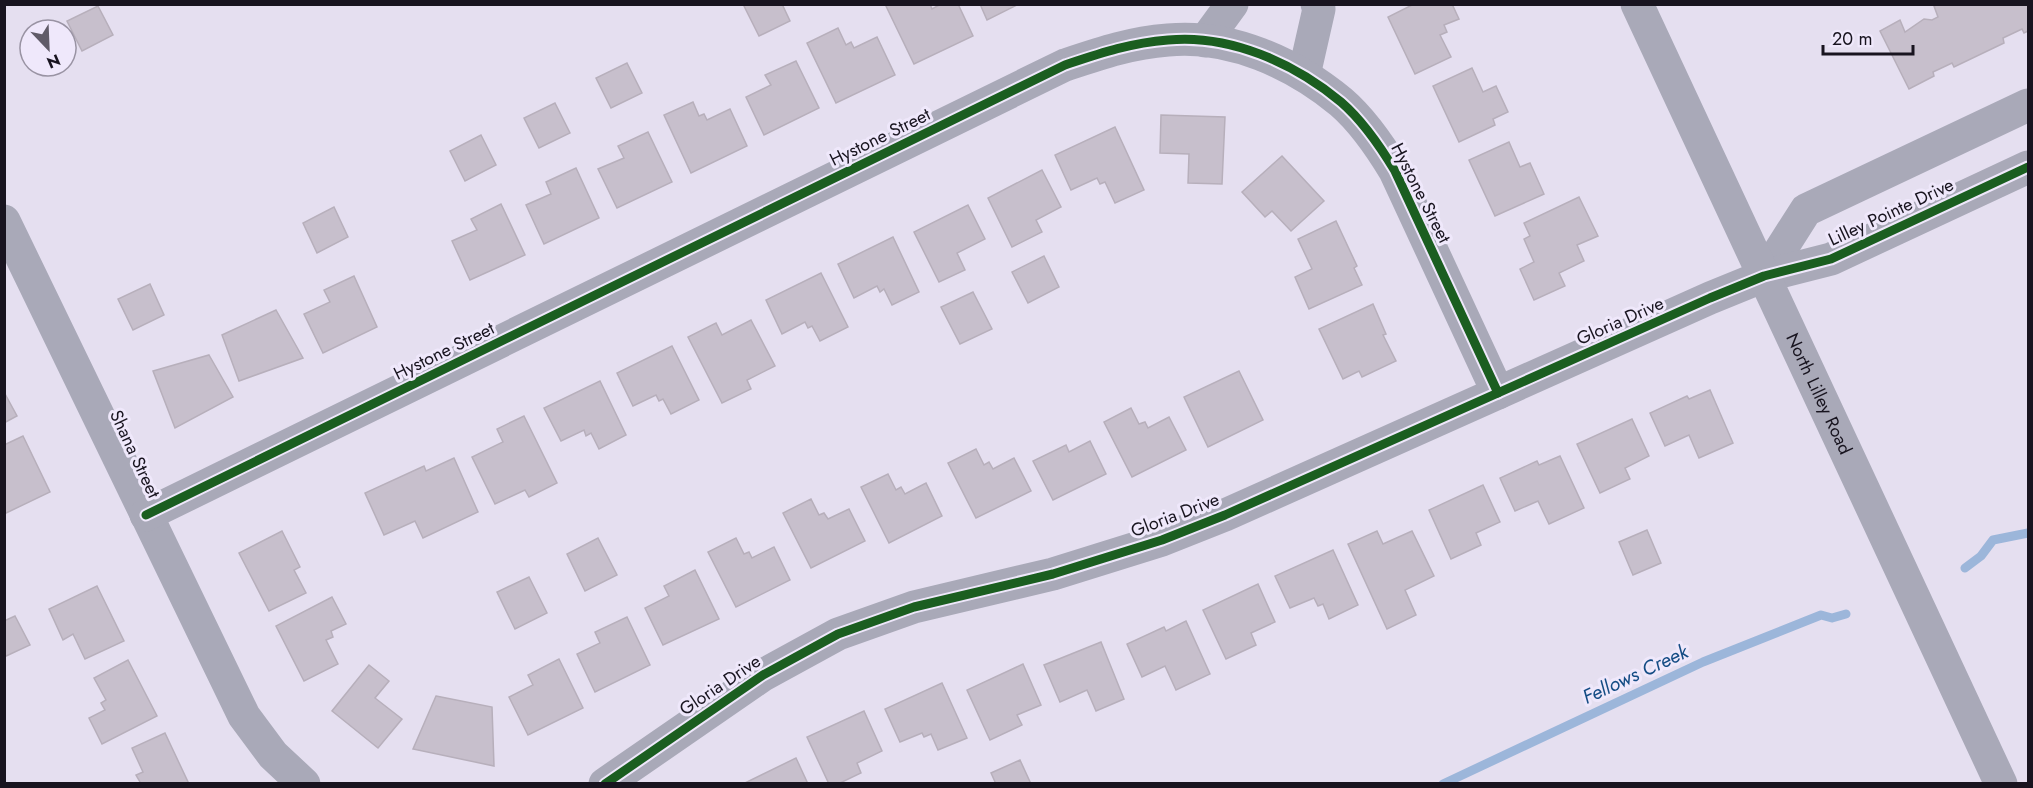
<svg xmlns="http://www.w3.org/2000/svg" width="2033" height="788" font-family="Jost,sans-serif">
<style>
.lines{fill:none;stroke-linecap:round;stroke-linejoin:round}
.stream{stroke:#9cb6da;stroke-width:9}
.building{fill:#c7bfcc;stroke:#b7afbb;stroke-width:1.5}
.minor{stroke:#a9a9b8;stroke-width:33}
.tertiary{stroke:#a9a9b8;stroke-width:33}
.cycleway-casing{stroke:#efe8fb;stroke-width:13}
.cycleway{stroke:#1b5e20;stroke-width:9}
.labels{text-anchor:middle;stroke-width:6;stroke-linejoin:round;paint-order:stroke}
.street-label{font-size:18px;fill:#18141f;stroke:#efe8fb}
.water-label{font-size:20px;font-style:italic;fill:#144c84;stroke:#efe8fb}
</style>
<rect width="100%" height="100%" fill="#e5dff0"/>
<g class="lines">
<g class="stream">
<polyline points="1965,568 1981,556 1993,540 2028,533"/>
<polyline points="1443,784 1703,662 1821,615 1832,618 1846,614"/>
</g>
</g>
<g class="building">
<polygon points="747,4 782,4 790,21 759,36 744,6"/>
<polygon points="885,4 930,4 932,9 941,4 958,4 973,36 914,64"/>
<polygon points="980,4 1019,4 987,20"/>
<polygon points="1414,4 1452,4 1459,19 1444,25 1447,32 1440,35 1451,57 1415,74 1388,17"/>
<polygon points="1938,4 2028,4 2028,31 2024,33 2022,29 2003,38 2004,43 1954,67 1952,63 1933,72 1934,76 1909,89 1880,31 1900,20 1905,32 1924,19 1932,20 1938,17 1934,6"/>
<polygon points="98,6 113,35 82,51 67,21"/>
<polygon points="838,28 846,45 851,42 854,48 877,37 895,75 836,103 807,43"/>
<polygon points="796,61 819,108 764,135 746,97 771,85 765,75"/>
<polygon points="627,63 642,93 611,108 596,78"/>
<polygon points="1472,68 1483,92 1496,86 1508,112 1493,119 1495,125 1459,142 1433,86"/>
<polygon points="693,102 699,116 704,114 707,120 730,109 747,146 691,173 664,115"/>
<polygon points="555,103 570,133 539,148 524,118"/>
<polygon points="1161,115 1225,117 1222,184 1188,183 1189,154 1160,153"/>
<polygon points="1115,127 1144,190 1115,203 1105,182 1100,184 1097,178 1071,190 1055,155"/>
<polygon points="648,132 672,182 617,208 598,169 624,158 618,146"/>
<polygon points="481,135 496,165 465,181 450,151"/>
<polygon points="1509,142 1520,167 1530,163 1544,194 1495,216 1469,160"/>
<polygon points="1282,156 1324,201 1291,231 1272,211 1265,217 1242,192"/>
<polygon points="576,168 599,218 544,244 526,205 551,194 546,182"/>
<polygon points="1042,170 1061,207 1036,220 1042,232 1012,247 988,198"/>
<polygon points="1579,197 1598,236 1577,245 1584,261 1559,273 1565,286 1534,300 1520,269 1534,262 1524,239 1530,236 1524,223"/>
<polygon points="501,204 525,255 470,280 452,241 477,230 471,219"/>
<polygon points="968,205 985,239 957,253 965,270 939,282 914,232"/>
<polygon points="334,207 348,237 317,253 303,223"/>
<polygon points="1336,221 1357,266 1354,268 1362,285 1309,309 1295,277 1312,269 1298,239"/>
<polygon points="893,237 919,292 892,305 884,289 880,292 877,286 854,298 838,264"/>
<polygon points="1044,256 1059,287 1028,303 1012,272"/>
<polygon points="821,273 848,327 820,341 812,326 808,328 805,322 782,334 766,300"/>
<polygon points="354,276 377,327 323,353 304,314 330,302 324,290"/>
<polygon points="150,284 164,315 133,330 118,299"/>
<polygon points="973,292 992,329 960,344 941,307"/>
<polygon points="1373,304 1386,334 1383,335 1396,361 1362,377 1359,371 1343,379 1319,329"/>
<polygon points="276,310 303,358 239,381 222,335"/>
<polygon points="751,320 775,366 747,380 751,389 722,403 688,337 716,323 722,335"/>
<polygon points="672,346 699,400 671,414 663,399 659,401 656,395 633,406 617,373"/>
<polygon points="209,355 233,397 175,428 153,371"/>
<polygon points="1239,371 1263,420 1208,447 1184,397"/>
<polygon points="600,381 626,435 599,449 591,433 586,436 584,430 561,441 544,408"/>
<polygon points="1710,390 1733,443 1699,458 1689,435 1665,446 1650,413 1687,396 1689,399"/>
<polygon points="4,392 17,416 4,423"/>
<polygon points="1131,408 1139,424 1145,422 1148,428 1169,417 1186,450 1132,477 1104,422"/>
<polygon points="524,416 557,483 529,497 525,490 495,504 472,457 503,442 497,429"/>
<polygon points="1632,419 1649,456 1625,468 1630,479 1600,493 1577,444"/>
<polygon points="23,436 50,492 4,514 4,445"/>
<polygon points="1090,441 1106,474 1053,500 1033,461 1066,445 1069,452"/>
<polygon points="976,449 984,465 989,462 993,469 1014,458 1031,491 976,518 948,463"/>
<polygon points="1560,456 1584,508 1549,524 1538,501 1515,511 1500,478 1537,461 1539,465"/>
<polygon points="454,458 478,512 423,538 415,521 384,535 365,493 424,466 426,471"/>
<polygon points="888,474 896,490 901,487 905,494 926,483 942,516 889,543 861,487"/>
<polygon points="1483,485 1500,522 1476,533 1481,545 1451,559 1429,510"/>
<polygon points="811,499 819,515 824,513 828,519 849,509 865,541 811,568 783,513"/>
<polygon points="1647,530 1661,563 1633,575 1619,542"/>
<polygon points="282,531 300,567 294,570 306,593 269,611 239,553"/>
<polygon points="1377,531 1383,544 1412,531 1434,576 1405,590 1416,615 1387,629 1348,544"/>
<polygon points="598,538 617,575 585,591 567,554"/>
<polygon points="736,538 744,554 749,552 752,558 774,547 790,580 736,607 708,552"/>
<polygon points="1333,550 1358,605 1329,619 1323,604 1318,606 1314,598 1290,608 1275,576"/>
<polygon points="695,570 719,619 663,645 645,608 669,596 664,586"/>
<polygon points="529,577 547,613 515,629 497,592"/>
<polygon points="1258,584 1275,622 1251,633 1256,645 1226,659 1203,610"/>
<polygon points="97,586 124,641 85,659 73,634 63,640 49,609"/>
<polygon points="332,597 346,624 331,631 333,637 326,640 338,664 304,681 276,626"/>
<polygon points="15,616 30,645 4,657 4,621"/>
<polygon points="627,617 650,665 595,692 577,654 600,643 595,632"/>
<polygon points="1186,621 1210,674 1176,690 1165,666 1142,677 1127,644 1164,627 1166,631"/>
<polygon points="1101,642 1124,699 1096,711 1087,690 1060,702 1044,665"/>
<polygon points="559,659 583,708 528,735 509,697 533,685 528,675"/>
<polygon points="128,660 157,716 102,744 89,718 105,710 101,703 106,700 94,678"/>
<polygon points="1023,664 1041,705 1017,715 1022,725 990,740 967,690"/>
<polygon points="369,665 389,681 375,698 402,719 378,748 332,711"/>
<polygon points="942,683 967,738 938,750 931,734 924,737 922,733 900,742 885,709"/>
<polygon points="436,696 492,707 494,766 413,749"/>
<polygon points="864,711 882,751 857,763 861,773 838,784 829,784 807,737"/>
<polygon points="165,733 189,784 137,784 140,782 136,775 143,772 132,748"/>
<polygon points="796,758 808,784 743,784"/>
<polygon points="1020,760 1031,784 996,784 991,773"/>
</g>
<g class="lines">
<g class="minor">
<polyline points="1205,41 1232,4"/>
<polyline points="1304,75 1319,9 1317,4"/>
<polyline points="4,221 244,716 273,755 304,784"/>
<polyline points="1764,276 1806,210 2028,105"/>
<path d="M146,515L1065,65C1101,53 1130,43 1168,40C1230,34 1294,63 1341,102C1363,121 1380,146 1395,171L1498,393"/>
<polyline points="605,784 763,675 838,634 914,607 1053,574 1162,540 1225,515 1710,298 1764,276 1831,259 2028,167"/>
</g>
<path class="tertiary" id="s1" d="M1637,4L2001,784"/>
<defs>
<g id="cycleway">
<path d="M146,515L1065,65C1101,53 1130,43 1168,40C1230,34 1294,63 1341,102C1363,121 1380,146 1395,171L1498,393"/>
<polyline points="605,784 763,675 838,634 914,607 1053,574 1162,540 1225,515 1710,298 1764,276 1831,259 2028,167"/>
</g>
</defs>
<use href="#cycleway" class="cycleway-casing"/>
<use href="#cycleway" class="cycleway"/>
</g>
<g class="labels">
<g class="street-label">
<text transform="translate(880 137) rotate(-26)" y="6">Hystone Street</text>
<text transform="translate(1421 193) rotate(63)" y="6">Hystone Street</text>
<text transform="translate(1891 212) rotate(-25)" y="6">Lilley Pointe Drive</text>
<text transform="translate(1620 321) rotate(-24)" y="6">Gloria Drive</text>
<text transform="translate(444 351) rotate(-26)" y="6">Hystone Street</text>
<text dy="6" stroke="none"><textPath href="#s1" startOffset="430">North Lilley Road</textPath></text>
<text transform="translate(135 454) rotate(65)" y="6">Shana Street</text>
<text transform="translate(1175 515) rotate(-21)" y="6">Gloria Drive</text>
<text transform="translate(720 685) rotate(-34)" y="6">Gloria Drive</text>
</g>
<g class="water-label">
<text transform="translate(1635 674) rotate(-25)" y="7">Fellows Creek</text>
</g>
</g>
<rect width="2033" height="788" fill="none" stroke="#18141f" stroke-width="12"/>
<g transform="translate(48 48) rotate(157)"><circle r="28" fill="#efe8fb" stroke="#9993a3" stroke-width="1.5"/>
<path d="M0-4.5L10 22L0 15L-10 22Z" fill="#605b68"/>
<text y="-9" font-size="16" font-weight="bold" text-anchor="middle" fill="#18141f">N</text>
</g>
<path d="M1823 45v9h90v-9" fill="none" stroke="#18141f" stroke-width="3"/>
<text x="1832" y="45" font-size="18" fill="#18141f" stroke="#efe8fb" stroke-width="4.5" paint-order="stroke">20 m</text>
</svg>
